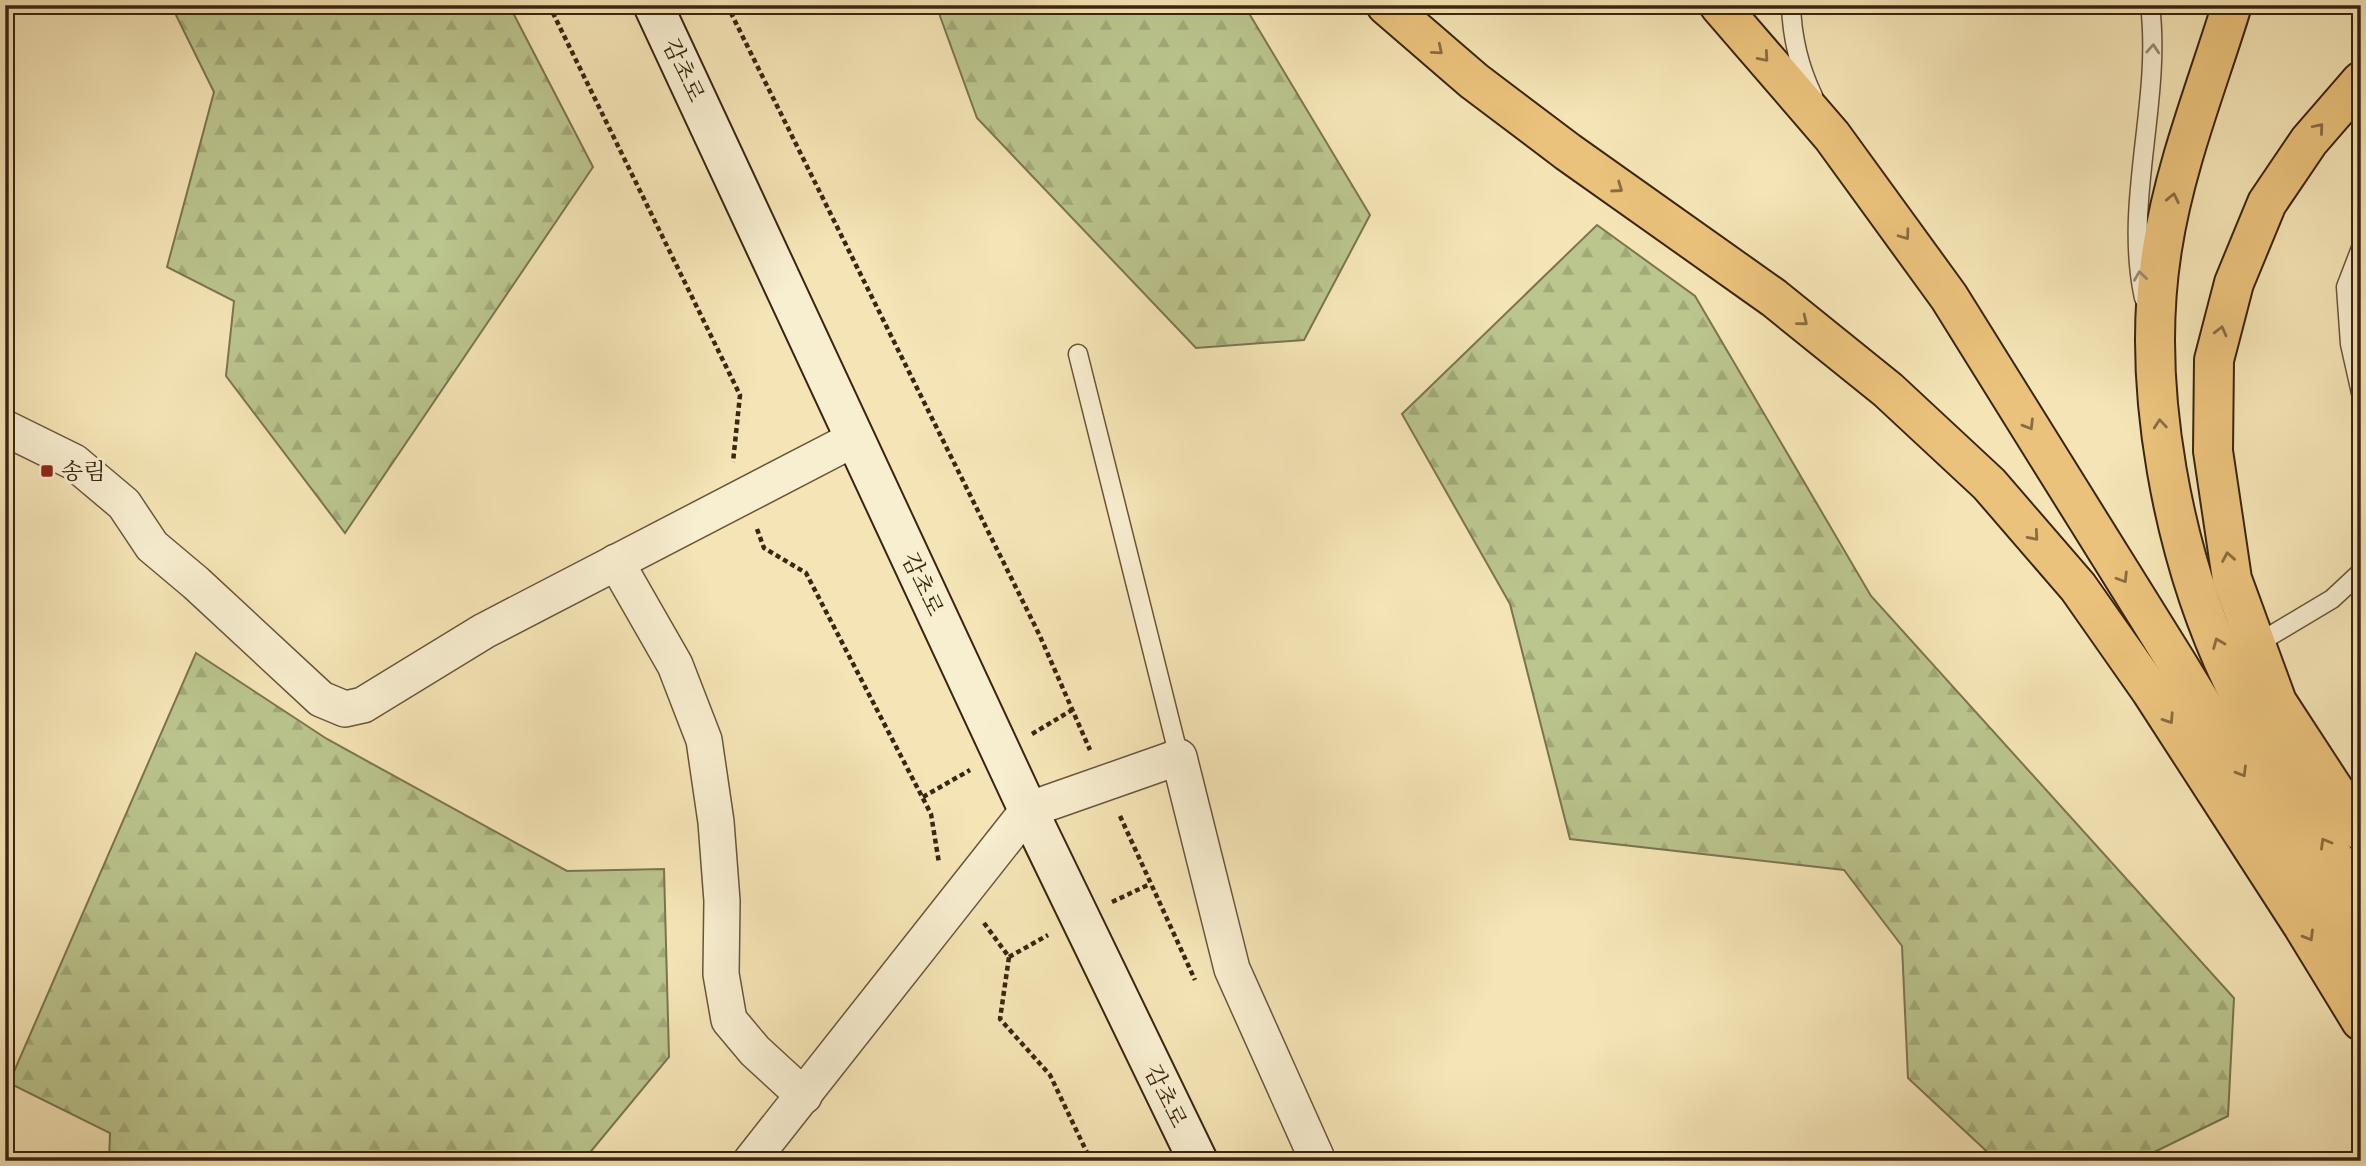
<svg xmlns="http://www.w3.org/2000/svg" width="2366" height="1166" font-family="'EB Garamond','Noto Serif KR',serif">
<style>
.forest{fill:url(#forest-firs);stroke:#7b754f;stroke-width:2}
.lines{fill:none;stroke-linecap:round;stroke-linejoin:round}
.lane-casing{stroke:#6a553a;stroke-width:21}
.street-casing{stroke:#6a553a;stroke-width:38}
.secondary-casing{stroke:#3b2510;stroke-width:42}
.highway-casing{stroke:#3b2510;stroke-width:42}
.path{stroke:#3b2510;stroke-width:4.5;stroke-dasharray:5 3.5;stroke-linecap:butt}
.lane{stroke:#f8eed0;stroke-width:18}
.street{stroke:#f8eed0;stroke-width:35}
.secondary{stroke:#f8eed0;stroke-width:38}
.highway{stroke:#eac27b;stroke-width:38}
.oneway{stroke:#9a8a70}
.oneway2{stroke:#8a6c40}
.poi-dot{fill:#8f2418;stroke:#f8eed0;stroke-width:2.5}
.labels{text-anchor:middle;stroke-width:6;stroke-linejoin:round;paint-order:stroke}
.street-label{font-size:23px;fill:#3b2510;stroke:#f8eed0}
.poi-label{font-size:23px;fill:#3b2510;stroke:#f8eed0;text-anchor:start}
</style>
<defs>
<pattern id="forest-firs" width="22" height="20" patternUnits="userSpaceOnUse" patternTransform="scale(1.75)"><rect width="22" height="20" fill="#bbc58e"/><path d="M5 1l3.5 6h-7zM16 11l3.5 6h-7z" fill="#a2a979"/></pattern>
</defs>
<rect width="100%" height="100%" fill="#f5e5b6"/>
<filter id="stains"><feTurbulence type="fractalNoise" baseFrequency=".00286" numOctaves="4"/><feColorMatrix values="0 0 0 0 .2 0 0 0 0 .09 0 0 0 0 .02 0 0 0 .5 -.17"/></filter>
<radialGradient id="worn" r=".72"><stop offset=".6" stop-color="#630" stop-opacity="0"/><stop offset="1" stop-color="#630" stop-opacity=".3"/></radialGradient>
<g class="forest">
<polygon points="171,5 509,5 593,167 345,533 226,376 234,301 167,267 214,92"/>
<polygon points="936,5 1244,5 1370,215 1304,340 1196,348 977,118"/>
<polygon points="1597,225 1695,296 1871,596 2234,998 2228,1116 2136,1161 1997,1161 1908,1078 1902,946 1844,870 1570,839 1510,604 1402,414"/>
<polygon points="196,653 327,739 567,871 664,869 669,1057 583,1161 109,1161 110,1133 9,1083"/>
</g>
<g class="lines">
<defs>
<g id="lane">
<path d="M1791,5C1792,38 1799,67 1813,96"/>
<polyline points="2361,248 2346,287 2350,344 2361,393"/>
<path d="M2144,298C2123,202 2162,102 2150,5"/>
<polyline points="1078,354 1179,757"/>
<polyline points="2255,645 2332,599 2361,572"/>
</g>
<g id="street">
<polyline points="5,428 74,462 124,504 152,546 196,583 321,699 345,709 363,705 484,631 856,438"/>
<polyline points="616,562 675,665 704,740 716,822 722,901 721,974 729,1020 755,1051 804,1096"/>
<polyline points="751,1161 1028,810 1179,757 1232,969 1318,1161"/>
</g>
<polyline id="secondary" points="653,5 1028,810 1198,1161"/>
<g id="highway">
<polyline points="1386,5 1474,81 1568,152 1774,298 1888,390 1989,484 2078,587 2151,691 2303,926 2361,1021"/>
<polyline points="1719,5 1832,136 1949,297 2177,663 2361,967"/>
<path d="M2232,5C2207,86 2175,165 2162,249C2140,386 2173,557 2233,682C2270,757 2317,830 2361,901"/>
<polyline points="2361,81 2309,141 2267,203 2234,283 2214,360 2213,451 2232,579 2277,702 2361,831"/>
</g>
</defs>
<use href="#lane" class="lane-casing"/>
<use href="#street" class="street-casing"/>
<use href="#secondary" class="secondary-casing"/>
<use href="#highway" class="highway-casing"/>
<g class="path">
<polyline points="549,5 740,395 733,462"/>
<polyline points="727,5 1039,634 1090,750"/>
<polyline points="757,529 764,548 806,573 931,814 939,863"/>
<polyline points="1032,734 1072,710"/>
<polyline points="923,797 970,770"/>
<polyline points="1120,816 1195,980"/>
<polyline points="1112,902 1150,884"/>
<polyline points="984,923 1009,957 1000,1019 1050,1075 1091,1161"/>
<polyline points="1009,957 1048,935"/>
</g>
<use href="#lane" class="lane"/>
<use href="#street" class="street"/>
<use href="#secondary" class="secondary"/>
<use href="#highway" class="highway"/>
</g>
<defs><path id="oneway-chevron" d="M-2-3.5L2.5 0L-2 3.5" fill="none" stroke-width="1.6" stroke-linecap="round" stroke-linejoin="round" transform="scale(1.75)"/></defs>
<g class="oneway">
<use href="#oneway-chevron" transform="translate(2153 49) rotate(-86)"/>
<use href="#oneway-chevron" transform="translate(2140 276) rotate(-98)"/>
</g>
<g class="oneway2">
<use href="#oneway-chevron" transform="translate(1438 50) rotate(40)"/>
<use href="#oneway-chevron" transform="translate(1764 57) rotate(49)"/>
<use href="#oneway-chevron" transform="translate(2319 128) rotate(-50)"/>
<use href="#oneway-chevron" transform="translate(1618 188) rotate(35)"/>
<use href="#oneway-chevron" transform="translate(2173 198) rotate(-78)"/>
<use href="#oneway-chevron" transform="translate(1905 235) rotate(54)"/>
<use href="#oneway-chevron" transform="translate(1803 321) rotate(39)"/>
<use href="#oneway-chevron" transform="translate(2221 331) rotate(-76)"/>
<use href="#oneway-chevron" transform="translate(2160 424) rotate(-95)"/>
<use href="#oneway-chevron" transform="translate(2029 425) rotate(59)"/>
<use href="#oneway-chevron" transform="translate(2034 536) rotate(49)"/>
<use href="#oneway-chevron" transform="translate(2228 557) rotate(-100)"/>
<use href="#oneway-chevron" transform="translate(2123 578) rotate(58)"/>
<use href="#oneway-chevron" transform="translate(2218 643) rotate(-112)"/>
<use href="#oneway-chevron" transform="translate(2169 719) rotate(57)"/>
<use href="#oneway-chevron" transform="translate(2242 772) rotate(59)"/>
<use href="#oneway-chevron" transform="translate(2325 843) rotate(-120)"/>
<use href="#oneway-chevron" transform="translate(2309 936) rotate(59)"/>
</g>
<rect class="poi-dot" x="40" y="464" width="14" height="14" rx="3.5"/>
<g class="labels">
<g class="street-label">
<text transform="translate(684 70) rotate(65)" y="8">감초로</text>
<text transform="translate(923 584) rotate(65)" y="8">감초로</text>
<text transform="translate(1166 1096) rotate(64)" y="8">감초로</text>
</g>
<g class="poi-label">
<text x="61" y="479">송림</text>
</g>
</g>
<rect width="2366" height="1166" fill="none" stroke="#f5e5b6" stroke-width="28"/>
<rect x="7" y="7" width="2352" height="1152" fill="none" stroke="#3b2510" stroke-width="3.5"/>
<rect x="14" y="14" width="2338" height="1138" fill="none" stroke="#3b2510" stroke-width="2"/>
<rect width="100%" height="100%" filter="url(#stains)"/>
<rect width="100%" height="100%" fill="url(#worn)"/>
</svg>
